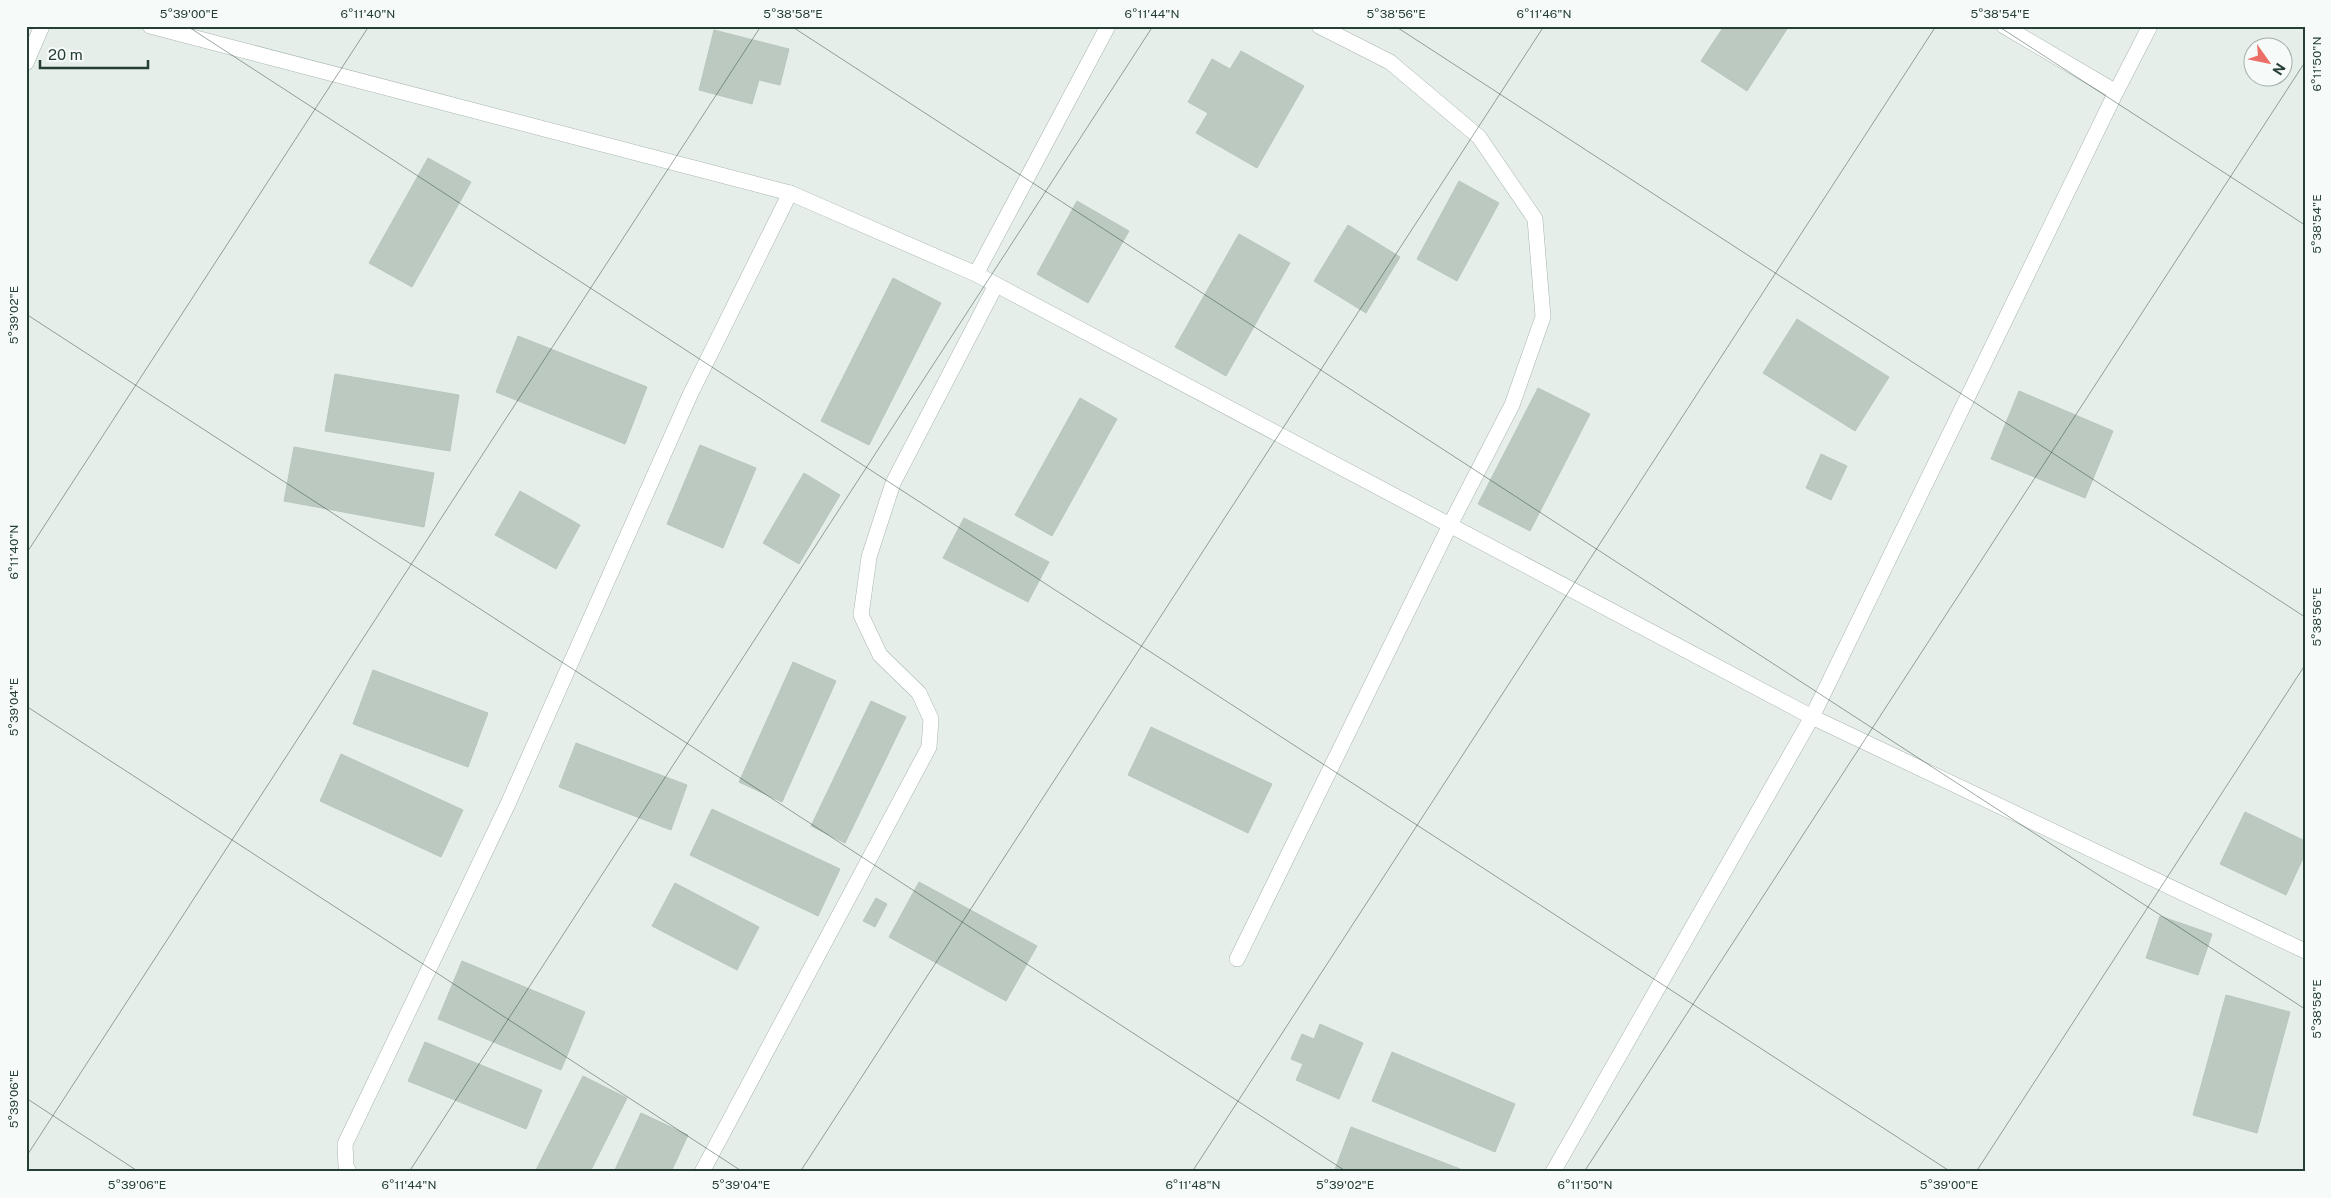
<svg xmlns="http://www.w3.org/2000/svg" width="2331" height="1198" font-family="'Public Sans',sans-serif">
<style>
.building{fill:#bbc9c1;stroke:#b8c7be}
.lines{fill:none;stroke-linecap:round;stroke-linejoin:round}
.street-casing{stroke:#a8b6af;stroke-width:16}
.street{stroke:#fff;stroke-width:15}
.ticks{fill:none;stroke:#253f34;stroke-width:1;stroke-opacity:0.45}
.neatline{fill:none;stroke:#253f34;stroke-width:2}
.ticks-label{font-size:12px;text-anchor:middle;fill:#253f34}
</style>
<rect width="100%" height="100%" fill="#e6eee9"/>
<g class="building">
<polygon points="1724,26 1789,26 1747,91 1701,61"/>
<polygon points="714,30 789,49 780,85 759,80 752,104 699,90"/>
<polygon points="1241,51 1304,86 1257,168 1196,133 1208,113 1188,102 1212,59 1230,69"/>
<polygon points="428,158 471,182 412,287 369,263"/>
<polygon points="1459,181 1499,203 1457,281 1417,259"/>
<polygon points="1077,201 1129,231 1088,303 1037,274"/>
<polygon points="1348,225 1400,257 1366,313 1314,281"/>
<polygon points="1239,234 1290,263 1226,376 1175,347"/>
<polygon points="893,278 941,303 869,445 821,421"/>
<polygon points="1797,319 1889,377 1855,431 1763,373"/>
<polygon points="518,336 647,387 625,444 496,392"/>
<polygon points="335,374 459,395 450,451 325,431"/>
<polygon points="1538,388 1590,414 1530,531 1478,504"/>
<polygon points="2019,391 2113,431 2085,498 1991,459"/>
<polygon points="1080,398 1117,419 1052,536 1015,515"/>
<polygon points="700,445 756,468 723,548 667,524"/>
<polygon points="294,447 434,473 424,527 284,501"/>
<polygon points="1821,454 1847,466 1831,500 1806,488"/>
<polygon points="804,473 840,495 799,564 763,543"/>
<polygon points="520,491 580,525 556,569 495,535"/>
<polygon points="964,518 1049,562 1028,602 943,558"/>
<polygon points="793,662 836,681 782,802 739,782"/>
<polygon points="373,670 488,713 468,767 353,724"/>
<polygon points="871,701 906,717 845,843 811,826"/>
<polygon points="1151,727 1272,784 1248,833 1128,775"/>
<polygon points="576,743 687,785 671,830 559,787"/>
<polygon points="341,754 463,810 441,857 320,801"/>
<polygon points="712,809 840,869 818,916 690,855"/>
<polygon points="2245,812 2305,841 2305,854 2286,895 2220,864"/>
<polygon points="919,882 1037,946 1006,1001 889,937"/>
<polygon points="675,883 759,927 737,970 652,926"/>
<polygon points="876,898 887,904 875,927 863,921"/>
<polygon points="2160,916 2212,934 2198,975 2146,958"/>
<polygon points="462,961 585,1012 561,1070 438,1019"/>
<polygon points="2226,995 2290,1012 2257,1133 2193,1115"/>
<polygon points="1320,1024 1363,1043 1339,1099 1296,1080 1303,1064 1291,1059 1302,1034 1314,1039"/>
<polygon points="425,1042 542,1090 526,1129 408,1081"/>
<polygon points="1392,1052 1515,1104 1495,1152 1372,1101"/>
<polygon points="583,1076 627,1098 590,1172 535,1172"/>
<polygon points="641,1113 688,1135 671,1172 614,1172"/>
<polygon points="1351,1127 1468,1172 1334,1172"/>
</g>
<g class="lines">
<defs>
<g id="street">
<polyline points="150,26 790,193 976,274 1812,717 2305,951"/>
<polyline points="2004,26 2116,92"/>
<polyline points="26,63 42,26"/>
<polyline points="976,274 1108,26"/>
<polyline points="1237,959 1450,525 1512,405 1543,317 1535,219 1479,137 1390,62 1319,26"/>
<polyline points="349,1172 346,1166 345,1144 507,806 690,395 790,193"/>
<polyline points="702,1172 929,747 931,719 919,693 880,655 861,615 869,557 893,483 996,285"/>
<polyline points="1553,1172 1812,717 2116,92 2150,26"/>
</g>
</defs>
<use href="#street" class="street-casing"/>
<use href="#street" class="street"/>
</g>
<path class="ticks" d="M187,26L1951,1172M791,26L2305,1009M1395,26L2305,617M1998,26L2305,225M26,314L1347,1172M26,554L369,26M26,706L743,1172M26,1098L139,1172M26,1157L761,26M409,1172L1153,26M800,1172L1544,26M1192,1172L1936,26M1584,1172L2305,62M1976,1172L2305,665"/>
<rect width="2331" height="1198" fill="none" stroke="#f6faf8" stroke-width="55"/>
<g transform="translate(2268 62) rotate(123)"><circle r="24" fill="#f6faf8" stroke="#a2afaa"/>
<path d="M0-4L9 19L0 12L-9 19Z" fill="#eb6f67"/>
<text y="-8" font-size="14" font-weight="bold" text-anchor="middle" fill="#253f34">N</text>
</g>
<path d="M40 60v8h108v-8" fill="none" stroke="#253f34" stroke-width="2.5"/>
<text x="48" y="60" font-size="15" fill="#253f34" stroke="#f6faf8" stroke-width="4" paint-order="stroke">20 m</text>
<rect x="28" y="28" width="2276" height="1142" class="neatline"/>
<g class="ticks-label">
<text x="189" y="18">5°39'00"E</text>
<text x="368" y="18">6°11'40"N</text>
<text x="793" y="18">5°38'58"E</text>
<text x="1152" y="18">6°11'44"N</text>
<text x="1396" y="18">5°38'56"E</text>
<text x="1544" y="18">6°11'46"N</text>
<text x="2000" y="18">5°38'54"E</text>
<text transform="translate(2317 64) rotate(-90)" y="4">6°11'50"N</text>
<text transform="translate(2317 224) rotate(-90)" y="4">5°38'54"E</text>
<text transform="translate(14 315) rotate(-90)" y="4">5°39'02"E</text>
<text transform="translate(14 552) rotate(-90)" y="4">6°11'40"N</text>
<text transform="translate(2317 617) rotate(-90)" y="4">5°38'56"E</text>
<text transform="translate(14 707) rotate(-90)" y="4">5°39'04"E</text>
<text transform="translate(2317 1009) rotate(-90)" y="4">5°38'58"E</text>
<text transform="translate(14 1099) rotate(-90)" y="4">5°39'06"E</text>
<text x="137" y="1189">5°39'06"E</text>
<text x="409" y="1189">6°11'44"N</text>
<text x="741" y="1189">5°39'04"E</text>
<text x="1193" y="1189">6°11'48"N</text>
<text x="1345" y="1189">5°39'02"E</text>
<text x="1585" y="1189">6°11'50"N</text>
<text x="1949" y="1189">5°39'00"E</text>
</g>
</svg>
